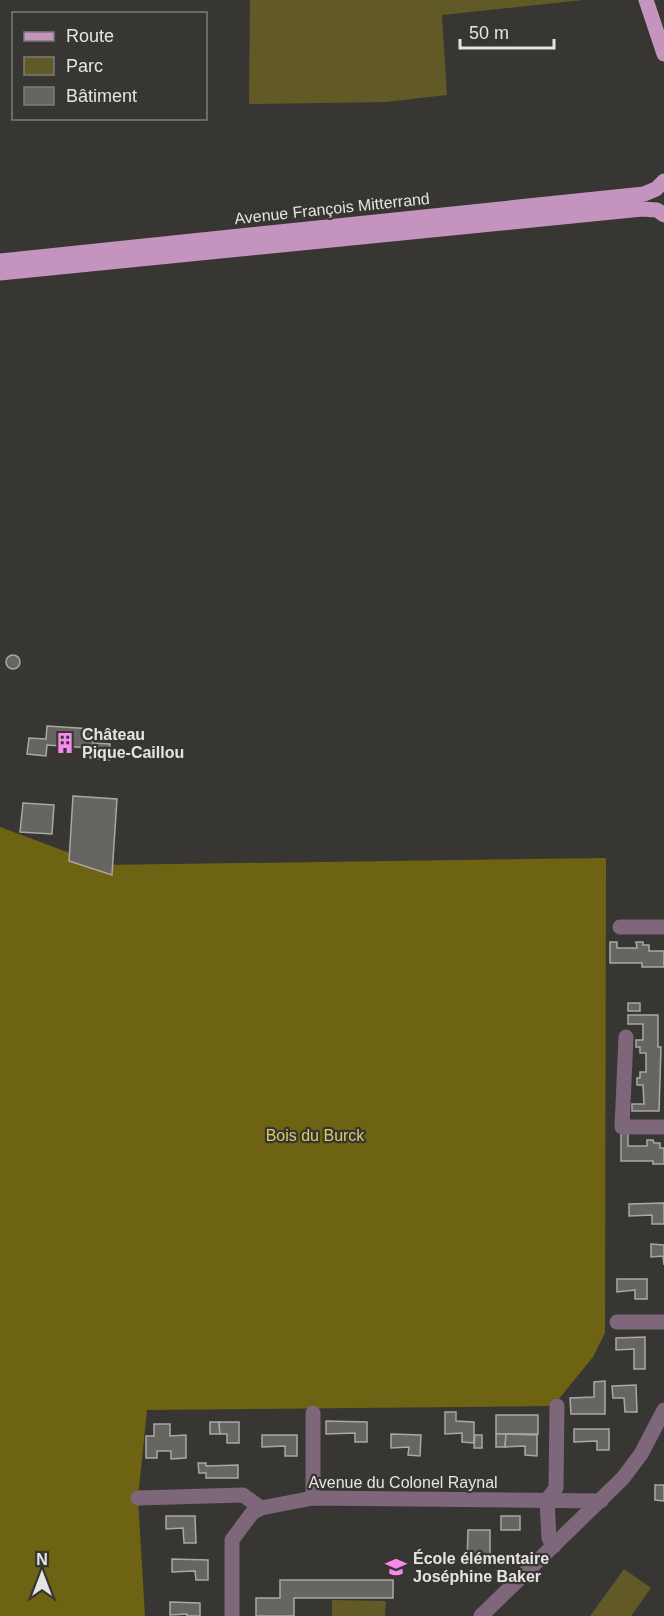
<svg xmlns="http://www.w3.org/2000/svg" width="664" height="1616" font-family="Helvetica,sans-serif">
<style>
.green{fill:#615a27}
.forest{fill:#6e6313}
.building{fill:#666561;stroke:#a9a8a4;stroke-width:1.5}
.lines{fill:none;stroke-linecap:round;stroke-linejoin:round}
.minor{stroke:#7e667b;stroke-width:15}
.major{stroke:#c494be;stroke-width:15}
.labels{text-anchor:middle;stroke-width:4.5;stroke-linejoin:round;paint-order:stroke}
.street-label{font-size:16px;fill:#e4e4e2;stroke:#373632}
.poi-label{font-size:16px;font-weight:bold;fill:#e4e4e2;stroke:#373632;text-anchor:start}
.park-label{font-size:16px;fill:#dccc64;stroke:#373632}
</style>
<rect width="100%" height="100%" fill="#373632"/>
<g class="green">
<polygon points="250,0 584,0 442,15 447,95 386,102 249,104"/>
<polygon points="624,1569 651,1588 631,1616 590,1616"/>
<polygon points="332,1600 386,1601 385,1616 332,1616"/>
</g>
<polygon class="forest" points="0,827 102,865 606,858 605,1333 593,1357 553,1406 147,1410 138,1498 145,1616 0,1616"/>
<g class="building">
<circle cx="13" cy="662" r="7"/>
<polygon points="47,726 93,729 93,743 110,744 109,760 90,758 90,748 47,745 46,756 27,754 29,738 46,739"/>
<polygon points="73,796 117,799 112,875 69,861"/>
<polygon points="23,803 54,805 52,834 20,832"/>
<polygon points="610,942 617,942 617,948 637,948 636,942 643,942 643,945 649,945 649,951 664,951 664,967 642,967 642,963 610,963"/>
<rect x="628" y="1003" width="12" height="8"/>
<polygon points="628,1015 658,1015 658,1047 661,1047 659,1111 632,1111 632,1104 644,1104 643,1085 637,1085 637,1078 640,1078 640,1072 646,1072 646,1053 640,1053 640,1047 636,1047 636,1040 643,1040 643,1024 628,1024"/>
<polygon points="621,1133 628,1133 628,1146 647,1146 647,1140 653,1140 654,1143 660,1143 660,1148 664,1148 664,1164 653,1164 653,1161 621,1161"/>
<polygon points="664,1203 664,1224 652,1224 652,1215 629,1216 629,1204"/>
<polygon points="651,1244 664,1245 664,1265 663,1256 651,1257"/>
<polygon points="617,1279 647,1279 647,1299 635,1299 635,1290 617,1292"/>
<polygon points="645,1337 645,1369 634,1369 634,1349 616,1350 616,1338"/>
<polygon points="605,1381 605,1414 571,1414 570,1398 594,1397 594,1382"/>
<polygon points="636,1385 637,1412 625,1412 624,1398 613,1398 612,1386"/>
<polygon points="445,1412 456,1412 456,1421 474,1422 474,1443 462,1442 462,1433 445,1434"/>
<rect x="496" y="1415" width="42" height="19"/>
<polygon points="326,1421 367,1422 367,1442 355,1442 355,1433 326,1434"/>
<polygon points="210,1422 219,1422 220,1434 210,1434"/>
<polygon points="219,1422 239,1422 239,1443 227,1443 227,1434 220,1434"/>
<polygon points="154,1424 170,1424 170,1436 186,1435 186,1458 171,1459 171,1451 157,1451 157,1458 146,1458 146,1436 154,1436"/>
<polygon points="574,1429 609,1429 609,1450 597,1450 597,1441 574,1442"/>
<polygon points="391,1434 421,1435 420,1456 408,1455 409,1447 391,1448"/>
<polygon points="496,1434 506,1434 505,1447 496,1447"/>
<polygon points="506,1434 537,1435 537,1456 525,1455 525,1446 505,1447"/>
<polygon points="262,1435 297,1435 297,1456 285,1456 285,1446 262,1447"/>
<polygon points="475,1435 482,1435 482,1448 474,1448"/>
<polygon points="198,1463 206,1463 206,1466 238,1465 238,1478 206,1478 206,1473 199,1473"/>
<polygon points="655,1485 664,1485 664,1501 655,1500"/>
<polygon points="166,1516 195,1516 196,1543 184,1543 183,1528 166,1529"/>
<rect x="501" y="1516" width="19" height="14"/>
<polygon points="468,1530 490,1530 490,1564 467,1564"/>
<polygon points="172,1559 208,1560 208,1580 196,1580 195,1571 172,1572"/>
<polygon points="280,1580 393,1580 393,1598 294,1598 294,1616 256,1616 256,1598 280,1598"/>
<polygon points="170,1602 200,1603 200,1616 187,1616 187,1614 170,1615"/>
</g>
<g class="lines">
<g class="minor">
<polyline points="620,927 664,927"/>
<polyline points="626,1037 622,1127 664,1127"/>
<polyline points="617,1322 664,1322"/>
<polyline points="138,1498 243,1495 261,1508"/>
<polyline points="313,1498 313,1413"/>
<polyline points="554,1546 549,1538 547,1500 556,1488 557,1406"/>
<polyline points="232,1616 232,1540 252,1513 261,1508 313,1498 601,1501"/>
<polyline points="481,1616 623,1478 641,1454 664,1410"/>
</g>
<g class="major">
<polyline points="646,0 664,54"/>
<polyline points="0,261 644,194 656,189 664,181"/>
<polyline points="0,273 642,209 657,210 664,215"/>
</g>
</g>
<defs>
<symbol id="building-bare" viewBox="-9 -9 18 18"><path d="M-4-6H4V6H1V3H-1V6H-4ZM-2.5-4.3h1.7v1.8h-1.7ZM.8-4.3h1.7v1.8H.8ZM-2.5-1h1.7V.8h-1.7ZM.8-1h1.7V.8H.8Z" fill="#f788ec" stroke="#373632" stroke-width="2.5" paint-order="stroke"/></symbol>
<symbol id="school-bare" viewBox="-9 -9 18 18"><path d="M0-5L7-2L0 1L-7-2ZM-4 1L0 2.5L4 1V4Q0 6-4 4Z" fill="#f788ec" stroke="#373632" stroke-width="2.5" paint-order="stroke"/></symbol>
</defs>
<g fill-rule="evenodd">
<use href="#building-bare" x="50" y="728" width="30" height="30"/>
<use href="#school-bare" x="381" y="1552" width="30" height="30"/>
</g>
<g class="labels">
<g class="street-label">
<text transform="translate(332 208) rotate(-6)" y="6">Avenue François Mitterrand</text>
<text x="403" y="1488">Avenue du Colonel Raynal</text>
</g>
<g class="poi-label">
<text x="82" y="740">Château<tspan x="82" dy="18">Pique-Caillou</tspan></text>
<text x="413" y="1564">École élémentaire<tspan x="413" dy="18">Joséphine Baker</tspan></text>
</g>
<g class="park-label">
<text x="315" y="1141">Bois du Burck</text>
</g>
</g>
<rect x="12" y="12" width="195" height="108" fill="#373632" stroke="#7c7c78" stroke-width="1.5"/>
<rect x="24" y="32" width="30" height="9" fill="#c494be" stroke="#7c7c78" stroke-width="1.5"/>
<text x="66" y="42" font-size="18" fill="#e4e4e2">Route</text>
<rect x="24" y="57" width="30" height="18" fill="#615a27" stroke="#7c7c78" stroke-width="1.5"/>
<text x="66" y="72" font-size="18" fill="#e4e4e2">Parc</text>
<rect x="24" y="87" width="30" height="18" fill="#666561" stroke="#7c7c78" stroke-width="1.5"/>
<text x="66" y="102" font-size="18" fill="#e4e4e2">Bâtiment</text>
<g transform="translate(42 1574)" stroke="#373632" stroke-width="4.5" paint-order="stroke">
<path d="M0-4.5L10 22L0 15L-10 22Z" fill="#e4e4e2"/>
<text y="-9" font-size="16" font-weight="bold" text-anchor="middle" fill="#e4e4e2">N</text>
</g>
<path d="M460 39v9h94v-9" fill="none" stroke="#e4e4e2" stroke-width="3"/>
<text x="469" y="39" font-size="18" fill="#e4e4e2" stroke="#373632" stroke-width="4.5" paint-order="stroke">50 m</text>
</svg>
